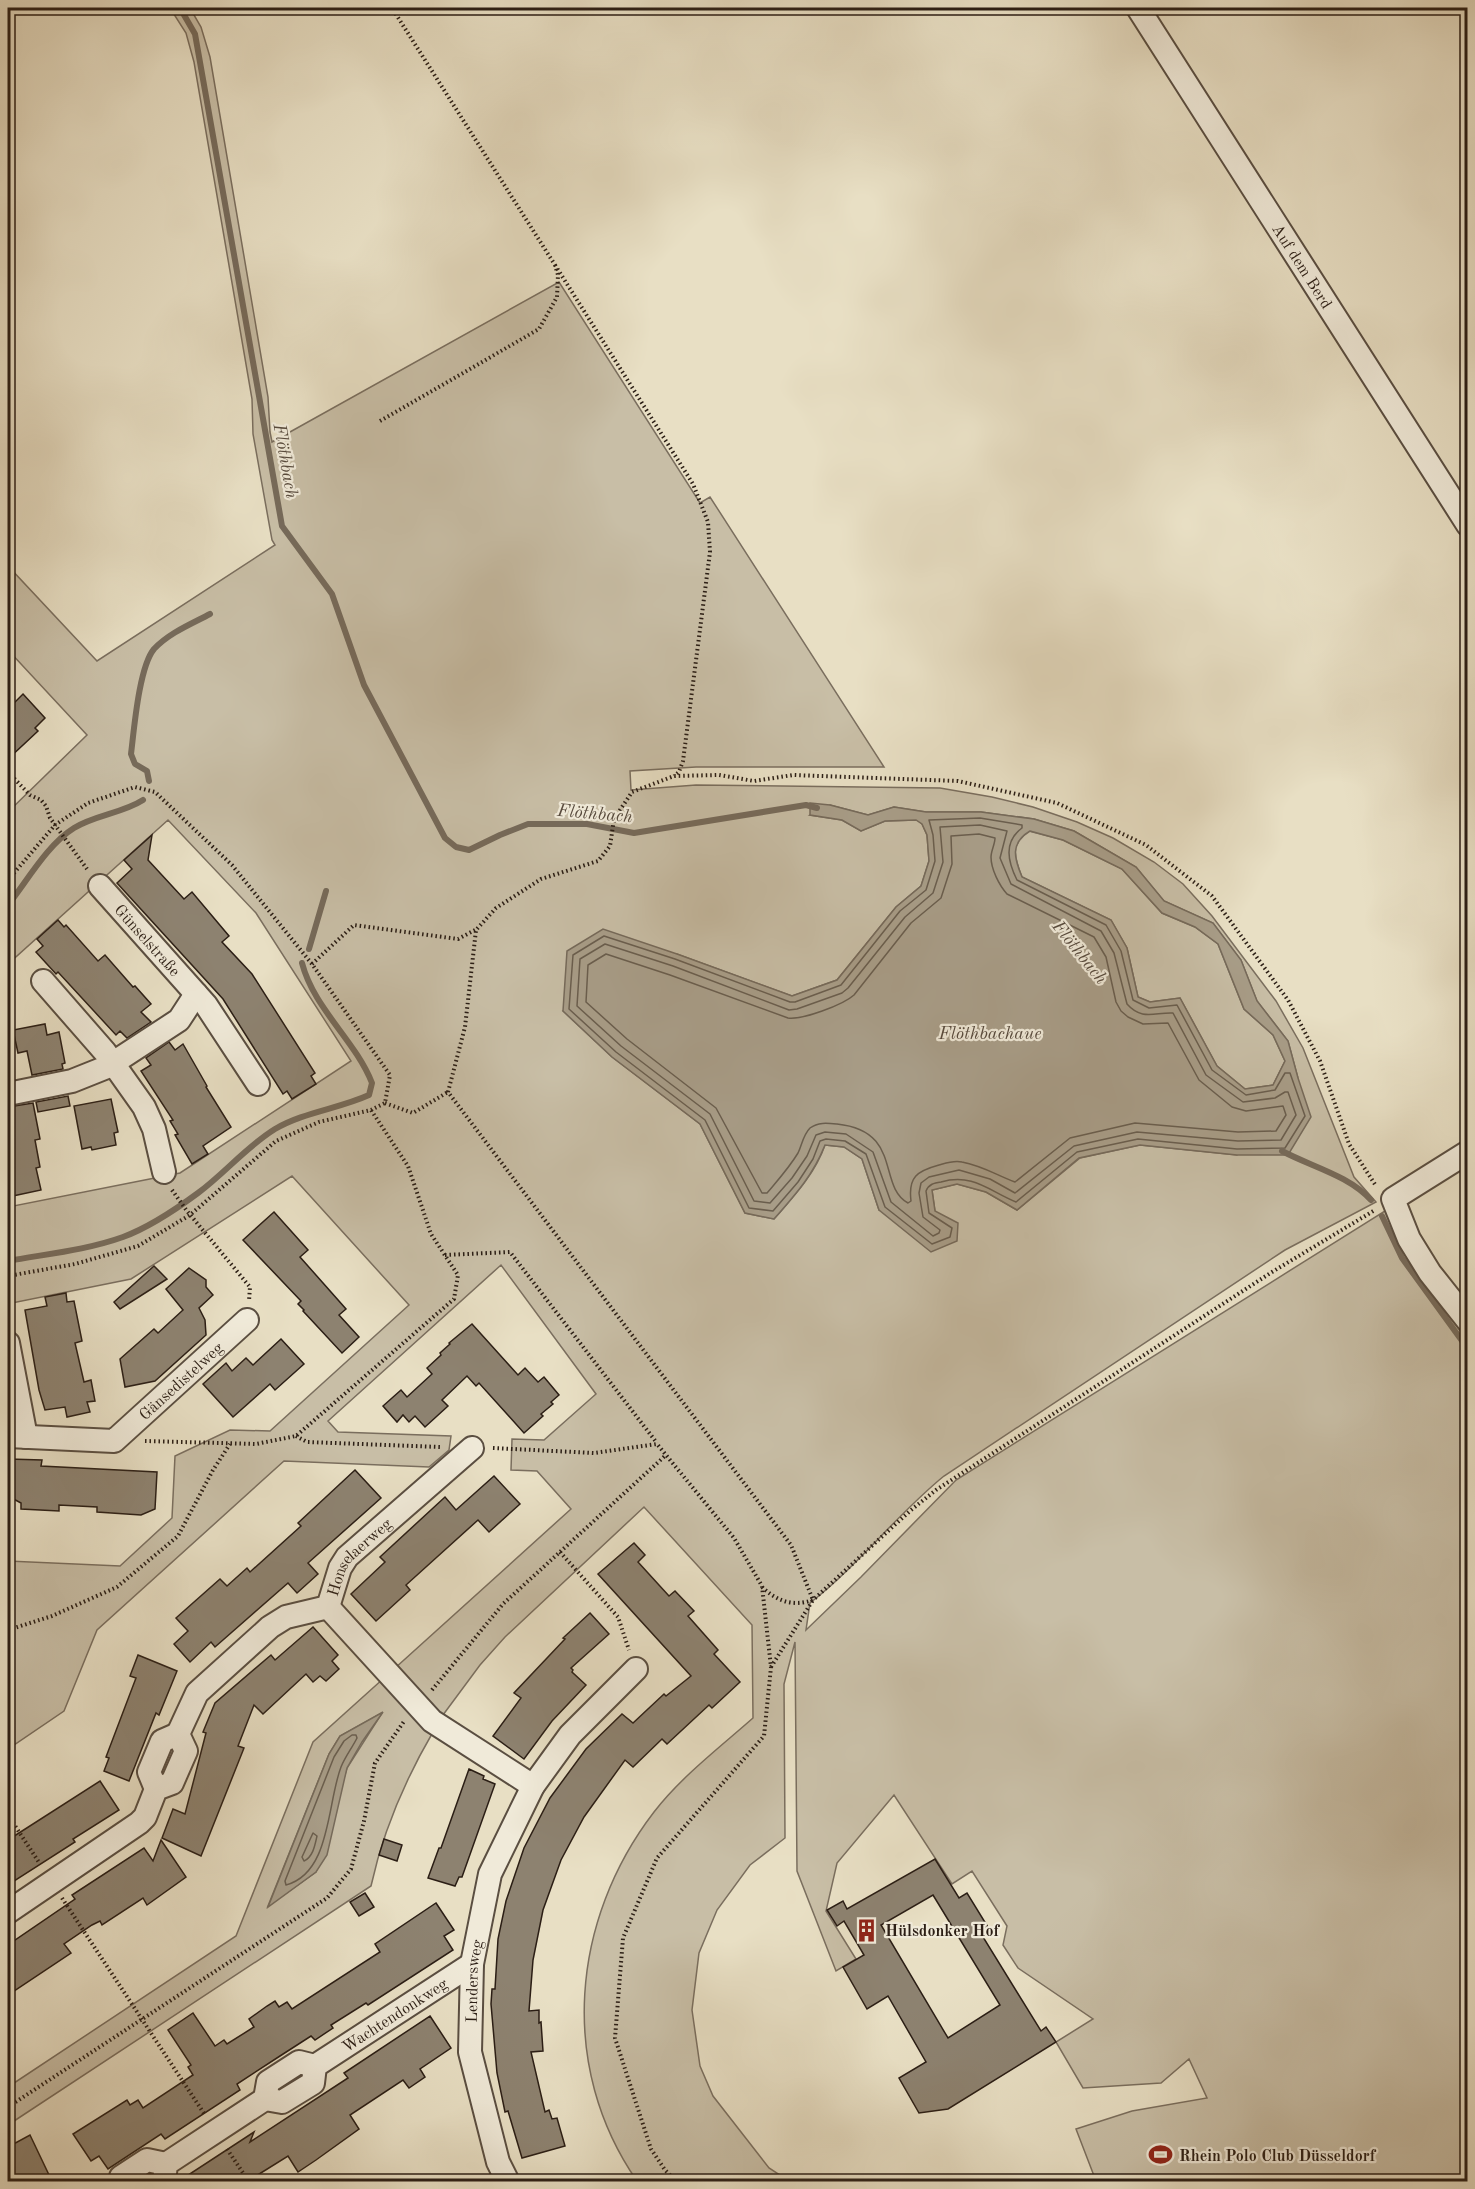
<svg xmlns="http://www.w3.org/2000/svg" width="1475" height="2189" font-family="'Old Standard TT',serif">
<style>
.green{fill:#c8bea6;stroke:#7a6e5e;stroke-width:1.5;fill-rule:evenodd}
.water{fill:#a89d88;stroke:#766a5a;stroke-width:1.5;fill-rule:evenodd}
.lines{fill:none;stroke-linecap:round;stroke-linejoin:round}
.shore{stroke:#6a5e4e;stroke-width:1.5}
.stream{stroke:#766a5a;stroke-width:6}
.building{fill:#8d8270;stroke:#2b1e15;stroke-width:1.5;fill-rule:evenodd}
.street-casing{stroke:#5a4e41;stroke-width:26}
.path{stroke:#2b1e15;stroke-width:4;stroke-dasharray:1.5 3;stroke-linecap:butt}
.street{stroke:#f0ead9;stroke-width:22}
.labels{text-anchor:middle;stroke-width:4.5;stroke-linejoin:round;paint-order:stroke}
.street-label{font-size:16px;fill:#2b1e15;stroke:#f0ead9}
.poi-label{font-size:16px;font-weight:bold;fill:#2b1e15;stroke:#f0ead9;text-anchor:start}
.water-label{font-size:18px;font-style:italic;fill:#574a3d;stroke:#f0ead9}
</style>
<rect width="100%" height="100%" fill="#e8dfc4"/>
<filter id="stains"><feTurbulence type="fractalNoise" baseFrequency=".00333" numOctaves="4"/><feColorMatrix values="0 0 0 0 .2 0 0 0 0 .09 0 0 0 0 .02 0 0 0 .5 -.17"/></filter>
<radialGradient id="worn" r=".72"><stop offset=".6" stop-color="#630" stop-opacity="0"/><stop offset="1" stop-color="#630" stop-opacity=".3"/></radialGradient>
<g class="green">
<path d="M170,8H190L201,27L210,57L268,397L270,432L272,442L559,282L700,503L710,497L884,767H696L630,771L631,790L696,785L940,788L992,797L1033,807L1077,822L1113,838L1154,862L1183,884L1212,916L1276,1001L1303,1048L1354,1177L1376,1202L1285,1250L944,1476C896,1515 859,1565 810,1603L806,1630L861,1577L956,1480L1388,1209L1413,1260L1467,1335V2181H1096L1076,2129L1132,2111L1207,2098L1189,2059L1161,2083L1083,2088L1056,2042L1093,2019L1018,1968L1003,1945L1007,1926L972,1871L952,1884L894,1795L837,1863L826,1911L856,1959L836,1971L797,1871L795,1642L784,1684L785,1838L750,1865L717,1910L699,1953L692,2010L700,2066L713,2096L769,2168L789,2181H637C558,2067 571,1920 654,1812C681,1777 719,1748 753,1718L752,1625L644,1507L505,1637L480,1665L440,1719L394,1669L571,1509L537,1471L511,1470L512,1439L544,1440L596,1394L501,1265L328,1421L338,1432L451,1436L449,1450L429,1467L284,1461L97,1630L64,1711L8,1749V1561L120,1566L172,1518L175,1456L230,1430L270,1431L409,1305L292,1176L131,1279L12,1303L8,1300V1207L180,1173L351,1061L256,913L168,820L8,964V812L87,735L8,650V566L97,661L275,545L272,540L253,434L252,399L194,62L186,33ZM830,805L868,815L894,807L926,812H981L1034,819L1074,831L1136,867L1164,901L1213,923L1241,960L1257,1001L1288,1041L1298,1078L1237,1155L1140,1145L1080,1158L1017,1210L986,1192L957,1184L932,1190L935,1211L879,1210L862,1159L844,1147L825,1145C815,1174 794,1196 774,1219L745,1213L700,1124L612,1057L563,1011L677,954L792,996L837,980L896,907L921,886L929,861L927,835L922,824L917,820L885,821L861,831L842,820L810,815Z"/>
<path d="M1029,831L1063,840L1122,869L1162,913L1195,927L1218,944L1244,1009L1273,1035L1285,1061L1273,1085L1245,1089L1217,1066L1180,998L1150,1002L1138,997L1127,948L1111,920L1022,877C1014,857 1010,844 1029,831Z"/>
<path d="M384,1678L433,1732C405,1780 383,1831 371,1886L8,2125V2087L236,1936L313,1742ZM382,1713L347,1768L316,1872L268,1906L329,1754L340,1736Z"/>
</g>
<g class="water">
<path d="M810,803L830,805L868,815L894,807L926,812H981L1034,819L1074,831L1136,867L1164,901L1213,923L1241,960L1257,1001L1288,1041L1298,1078L1311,1117L1288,1155H1237L1140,1145L1079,1158L1017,1210L986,1192L957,1184L932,1190L935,1211L958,1223L957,1241L931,1252L879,1210L862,1159L844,1147L825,1145C813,1175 796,1194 774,1219L745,1213L700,1124L612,1057L563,1011L567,951L603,929L677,954L792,996L837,980L896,907L921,886L929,861L927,835L922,824L916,820L885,821L861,831L842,820L810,815ZM1030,831L1063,840L1122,869L1162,913L1195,927L1218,944L1244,1009L1273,1035L1285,1061L1273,1085L1245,1089L1217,1066L1180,998L1150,1002L1138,997L1127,948L1111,920L1022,877C1014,858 1010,843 1030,831Z"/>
<polygon points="383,1712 362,1742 347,1768 327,1855 316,1872 268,1907 329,1754 340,1736"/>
</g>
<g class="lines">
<g class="shore">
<path d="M980,818L1022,825V828C1003,842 1008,862 1017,880L1106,925L1121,951L1133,1000L1149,1008L1177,1005L1212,1070L1246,1095L1275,1090L1285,1073H1290L1305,1116L1285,1148L1237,1149L1138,1139L1077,1152L1016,1202C989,1191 973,1173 941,1182C934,1183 929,1184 926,1191L929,1213L952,1228L950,1237L932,1244L885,1207L866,1154L845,1141L826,1139L820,1141L813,1159L798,1182L773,1211L749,1208L705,1120L616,1052L569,1009L573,955L604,936L675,959L790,1002H795L841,985L900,911L926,890L935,861L933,835L929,820Z"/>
<path d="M980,825L1007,831L1000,858L1011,884L1101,931L1114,953L1127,1004C1142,1021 1155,1012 1173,1013L1206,1075L1243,1102L1275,1098L1285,1092H1288L1296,1115L1281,1140L1238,1141L1137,1132L1074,1146L1015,1193L990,1179L959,1170L929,1177L921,1183L919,1193L923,1217L940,1230L939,1233L933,1236L891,1202L873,1152L846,1134L825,1132L816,1135L807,1156L792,1178L770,1203L754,1201L710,1114L621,1046L577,1006L580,959L605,944L673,966L789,1010L797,1009L842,993L848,988L905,917L933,893L943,862L940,827Z"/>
<path d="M979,834L995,838C995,844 991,851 991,857C991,869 999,885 1007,894L1094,937L1106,957L1116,1002L1121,1011L1128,1017L1143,1024L1168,1023L1199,1080L1232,1107L1246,1111L1283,1106L1286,1115L1276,1131L1238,1132L1135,1123L1070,1138L1015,1182C996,1175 983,1166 962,1162C954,1160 946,1163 939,1165C917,1171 908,1177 911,1201L908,1203C877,1186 903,1131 837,1124C827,1123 818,1122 810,1128C803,1135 802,1145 798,1153C789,1168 778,1180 767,1193H762L716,1108L627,1039L586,1002L588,965L606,954L670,975L788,1018C802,1020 843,1005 854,995L911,923L941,898L952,864L951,836Z"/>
<path d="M352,1735H356L357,1738C352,1748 345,1757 341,1767C327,1803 331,1873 286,1885L285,1881L334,1757L344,1741Z"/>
<path d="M313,1833L317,1836C315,1845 313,1857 304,1861L302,1857Z"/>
</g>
<g class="stream">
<polyline points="180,8 195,34 282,526 332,594 364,685 445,838 456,847 469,850 500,835 528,824 587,824 634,833 806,805 817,808"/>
<path d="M149,781L147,771L135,764L131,754C134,730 139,667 154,649C169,633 191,624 210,614"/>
<path d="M8,905C27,881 48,844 74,828C95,815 123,813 143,800"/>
<polyline points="309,949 326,891"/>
<path d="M1282,1151C1312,1167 1348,1175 1371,1200"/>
<polyline points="1382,1216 1402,1258 1468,1349"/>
<path d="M8,1261C46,1254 87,1250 123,1237C150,1227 175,1210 198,1193C225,1173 246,1147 275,1129C304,1112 338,1109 369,1095L372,1083C355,1040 314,1009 302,963"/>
</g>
</g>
<g class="building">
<polygon points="23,694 45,718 35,728 38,731 8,759 8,709"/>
<polygon points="152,835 148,860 184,899 192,892 229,936 222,942 252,974 315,1073 311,1076 316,1084 292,1099 287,1091 283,1094 223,999 117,883 132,869 124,860"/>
<polygon points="58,920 64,927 66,925 98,961 105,955 133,987 135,986 151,1004 141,1012 151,1022 127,1038 120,1031 116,1035 58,972 56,974 36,952 43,946 37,939"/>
<polygon points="45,1024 47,1035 59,1032 65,1063 62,1064 63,1069 32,1075 27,1051 18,1053 13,1030"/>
<polygon points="169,1042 175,1050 183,1044 207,1086 206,1087 231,1127 203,1146 208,1154 192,1164 175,1135 178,1134 170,1121 173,1120 141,1071 151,1065 146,1058"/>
<polygon points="68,1096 70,1106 38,1112 36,1102"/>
<polygon points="111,1099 118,1132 114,1133 116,1145 92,1150 91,1147 82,1149 74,1106"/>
<polygon points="33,1103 40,1139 35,1140 40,1167 36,1168 41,1190 8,1197 8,1107"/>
<polygon points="274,1212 308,1250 300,1257 346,1309 339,1315 359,1337 342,1353 303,1311 304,1310 298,1304 301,1301 243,1240"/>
<polygon points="154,1266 167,1279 120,1309 114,1302"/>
<polygon points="189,1268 206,1280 206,1287 213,1295 199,1308 205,1320 206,1335 155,1381 125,1387 120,1359 154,1329 158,1333 183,1310 166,1289"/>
<polygon points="66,1293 67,1302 74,1301 82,1341 75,1343 84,1382 91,1380 95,1401 87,1402 90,1412 67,1417 65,1407 45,1410 39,1390 25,1310 47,1306 45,1297"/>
<polygon points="472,1324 518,1375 525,1368 538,1382 544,1377 559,1395 551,1402 553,1404 541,1414 543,1416 524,1433 479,1383 476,1386 467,1376 442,1400 448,1406 425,1427 415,1416 409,1422 403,1415 397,1422 383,1406 401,1390 407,1397 432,1374 427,1368 441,1355 440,1353 450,1344 449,1343"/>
<polygon points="281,1339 304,1364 275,1390 270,1384 233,1417 203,1384 226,1363 232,1371 246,1358 253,1365"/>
<polygon points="8,1459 42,1460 41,1466 157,1472 155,1509 141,1515 97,1512 97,1507 59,1505 59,1511 21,1509 21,1503 8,1496"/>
<polygon points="355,1470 381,1498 308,1563 318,1574 297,1593 288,1583 215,1647 211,1642 190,1662 174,1644 188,1631 176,1618 220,1579 227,1586 247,1568 250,1572 301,1526 298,1523"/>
<polygon points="494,1476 520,1504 489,1532 478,1520 406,1585 410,1590 376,1621 351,1594 385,1562 380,1557 445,1497 456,1510"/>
<polygon points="634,1543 645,1555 638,1562 669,1596 675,1591 694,1611 688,1616 718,1650 714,1654 740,1682 712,1708 709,1705 667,1744 662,1739 633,1767 625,1760 584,1817 561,1860 543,1910 533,1960 529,2011 539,2010 539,2023 541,2022 543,2051 531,2052 545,2112 549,2110 552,2119 557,2118 565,2146 522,2158 508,2111 505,2112 497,2073 491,2004 492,1989 495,1989 498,1939 506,1901 524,1848 550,1798 586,1749 622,1714 633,1723 664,1694 666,1696 691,1676 598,1574"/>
<polygon points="590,1613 609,1634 571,1668 573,1670 572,1672 586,1685 552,1721 524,1759 493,1736 521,1698 514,1693 565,1639 563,1638"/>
<polygon points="313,1627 338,1655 332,1661 339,1669 326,1681 320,1676 313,1682 306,1674 263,1714 254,1705 238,1746 244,1748 201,1856 162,1838 173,1809 185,1814 206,1733 203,1732 215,1703 271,1655 275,1660"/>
<polygon points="138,1655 177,1671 159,1715 156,1713 129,1781 104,1771 109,1758 106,1757 136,1678 130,1676"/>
<polygon points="469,1769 484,1776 483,1779 495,1784 462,1877 459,1877 455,1886 428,1878 439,1848 441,1848"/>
<polygon points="100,1781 119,1810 73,1839 75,1842 8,1885 8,1840"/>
<polygon points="384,1839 402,1845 397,1861 379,1855"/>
<polygon points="161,1840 186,1877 147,1905 143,1898 102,1925 100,1921 92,1925 64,1944 71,1953 8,1995 8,1945 75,1899 72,1895 144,1848 153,1861"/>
<path d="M935,1859L959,1898L967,1893L991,1932L983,1937L1041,2031L1046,2027L1056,2042L948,2109L919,2113L899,2078L926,2062L888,1996L867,2009L843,1967L864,1955L844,1921L837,1926L827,1910L843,1901L847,1909ZM933,1895L1000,2005L948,2038L881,1925Z"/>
<polygon points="365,1893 374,1907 359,1916 350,1902"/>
<polygon points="436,1903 454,1930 444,1936 453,1950 368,2005 366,2003 331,2025 333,2028 315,2040 311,2036 280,2056 237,2084 240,2090 165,2139 161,2134 108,2169 99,2156 91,2161 73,2134 127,2100 130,2105 138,2100 143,2108 193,2075 188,2067 191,2065 168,2030 193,2013 215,2046 224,2040 227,2044 254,2027 249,2019 267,2006 275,2001 279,2007 287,2002 292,2009 380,1952 375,1944"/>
<polygon points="430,2016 451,2048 420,2069 425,2077 409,2088 403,2080 350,2115 359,2129 316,2160 298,2172 288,2156 248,2181 179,2181 254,2132 250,2142 348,2078 344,2073"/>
<polygon points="30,2135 49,2175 36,2181 11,2181 8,2175 8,2147"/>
</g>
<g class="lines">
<defs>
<g id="street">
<path id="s1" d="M1138,8L1468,525"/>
<path id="s2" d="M100,886L206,1005L258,1084"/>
<polyline points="43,981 105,1052 144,1107 154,1129 164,1172"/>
<polyline points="8,1094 72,1081 107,1067 179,1020 196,994"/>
<polyline points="1468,1152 1393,1199 1409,1239 1430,1273 1468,1321"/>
<polyline points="8,1343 26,1437"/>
<path id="s3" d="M8,1436L114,1441L247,1320"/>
<polyline points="328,1607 432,1721 533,1786"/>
<polyline points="156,1789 149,1772 162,1741 178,1734"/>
<path id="s4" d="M8,1912L139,1823L145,1817L156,1789L172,1783L186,1751L178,1734L197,1693L270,1627L286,1617L328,1607L340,1568L347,1557L472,1448"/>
<polyline points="265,2099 268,2082 299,2062 315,2066"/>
<polyline points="120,2182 121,2177 147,2160 166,2164"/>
<path id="s5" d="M164,2182L166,2164L265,2099L282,2102L313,2083L315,2066L472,1964"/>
<path id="s6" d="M508,2182L498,2162L470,2052L472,1964L490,1874L533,1786L570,1735L636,1669"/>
</g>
</defs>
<use href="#street" class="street-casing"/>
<g class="path">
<polyline points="555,265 693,484 708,522 710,552 683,761 679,772 674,776"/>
<polyline points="380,421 539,329 557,297 558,275 555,265 392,8"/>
<polyline points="8,772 30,795 41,800 46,806 50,818 87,869"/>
<polyline points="8,880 55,825 88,803 135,787 155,792 232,865 312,964 390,1075 385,1103 371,1110 319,1122 276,1141 190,1215 138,1246 75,1264 8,1276"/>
<polyline points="312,964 354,925 458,939 475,930"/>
<polyline points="385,1103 413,1113 448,1092"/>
<polyline points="172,1190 187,1211 250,1287 249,1301"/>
<polyline points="445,1255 510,1252 657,1443"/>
<polyline points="296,1436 307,1442 440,1447"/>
<polyline points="145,1441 256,1444 296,1436 454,1299 458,1275 431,1234 408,1166 371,1110"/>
<polyline points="493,1448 594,1453 657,1444 734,1538 762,1586 771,1667 764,1736 657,1858 623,1938 615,2038 651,2149 665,2170 677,2182"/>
<polyline points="560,1552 618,1617 629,1650"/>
<path d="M762,1587C777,1601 792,1607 813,1600L911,1510L936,1490L1272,1272L1375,1210"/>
<polyline points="8,1630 52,1616 117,1587 178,1536 213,1470 230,1444"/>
<polyline points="771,1667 813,1600 791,1545 448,1092 465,1027 476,930 496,908 541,879 598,861 610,846 614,819 632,792 674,776 719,775 754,781 793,775 958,781 1057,803 1146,845 1212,896 1288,1000 1320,1061 1349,1144 1376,1186"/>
<polyline points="432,1690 503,1604 666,1455"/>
<polyline points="8,1815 40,1864"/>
<polyline points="62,1898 205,2115"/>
<polyline points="8,2107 327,1898 351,1869 364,1821 375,1763 405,1720"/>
<polyline points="227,2149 249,2182"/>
</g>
<use href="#street" class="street"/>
</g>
<defs>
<symbol id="building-bare" viewBox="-9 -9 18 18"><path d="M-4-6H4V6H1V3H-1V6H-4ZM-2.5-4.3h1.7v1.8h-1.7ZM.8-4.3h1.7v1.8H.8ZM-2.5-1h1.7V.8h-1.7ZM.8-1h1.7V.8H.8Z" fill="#8f2418" stroke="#f0ead9" stroke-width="2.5" paint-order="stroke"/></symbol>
<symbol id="stadium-bare" viewBox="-9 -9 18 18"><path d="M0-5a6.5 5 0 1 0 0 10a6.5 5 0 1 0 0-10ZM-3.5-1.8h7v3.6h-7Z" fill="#8f2418" stroke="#f0ead9" stroke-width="2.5" paint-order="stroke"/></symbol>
</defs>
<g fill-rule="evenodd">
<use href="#building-bare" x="850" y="1914" width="33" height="33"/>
<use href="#stadium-bare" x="1144" y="2138" width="33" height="33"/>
</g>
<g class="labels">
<g class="street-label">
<text dy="6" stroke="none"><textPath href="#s1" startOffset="306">Auf dem Berd</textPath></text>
<text dy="6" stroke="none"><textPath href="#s2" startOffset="72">Günselstraße</textPath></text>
<text dy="6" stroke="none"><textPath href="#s3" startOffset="196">Gänsedistelweg</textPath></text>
<text dy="6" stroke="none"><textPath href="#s4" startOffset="534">Honselaerweg</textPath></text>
<text dy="6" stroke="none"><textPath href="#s6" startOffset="207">Lendersweg</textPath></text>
<text dy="6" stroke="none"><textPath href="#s5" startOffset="302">Wachtendonkweg</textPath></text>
</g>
<g class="poi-label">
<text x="885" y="1936">Hülsdonker Hof</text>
<text x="1179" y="2161">Rhein Polo Club Düsseldorf</text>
</g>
<g class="water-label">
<text transform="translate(286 461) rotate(80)" y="6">Flöthbach</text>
<text transform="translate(595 813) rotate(5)" y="6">Flöthbach</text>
<text transform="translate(1080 952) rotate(51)" y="6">Flöthbach</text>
<text x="990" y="1039">Flöthbachaue</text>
</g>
</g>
<rect width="1475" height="2189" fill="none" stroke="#e8dfc4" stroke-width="30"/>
<rect x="9" y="9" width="1457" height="2171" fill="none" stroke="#2b1e15" stroke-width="3"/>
<rect x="15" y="15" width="1445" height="2159" fill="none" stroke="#2b1e15" stroke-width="1.5"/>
<rect width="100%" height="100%" filter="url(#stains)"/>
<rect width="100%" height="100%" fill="url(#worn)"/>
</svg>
